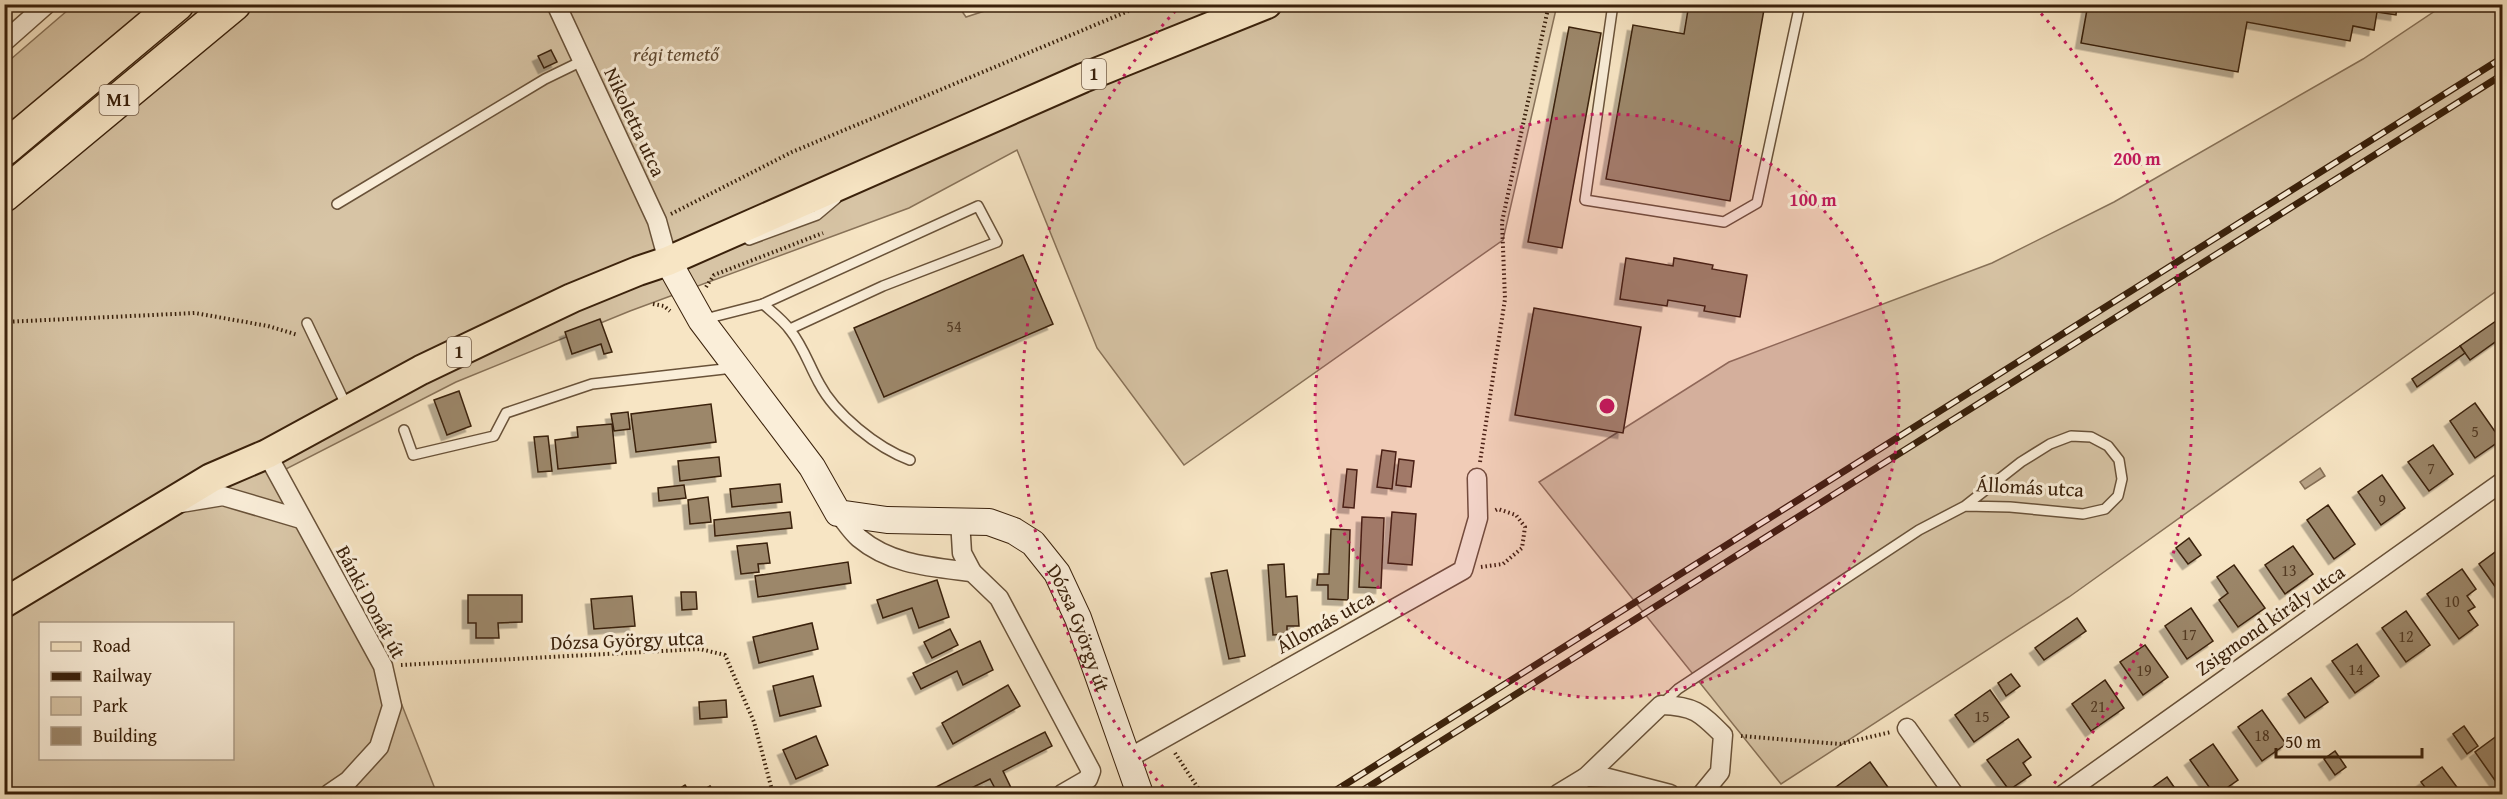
<svg xmlns="http://www.w3.org/2000/svg" width="2507" height="799" font-family="'Gentium Book Plus',serif">
<style>
.green{fill:#d7c4a5;stroke:#887258;stroke-width:1.5;fill-rule:evenodd}
.water{fill:#b7a285;stroke:#856e54;stroke-width:1.5}
.building{fill:#9c876b;stroke:#3a210b;stroke-width:1.5;filter:url(#shadow)}
.lines{fill:none;stroke-linecap:round;stroke-linejoin:round}
.lane-casing{stroke:#695239;stroke-width:12}
.street-casing{stroke:#695239;stroke-width:21}
.secondary-casing{stroke:#3a210b;stroke-width:28}
.primary-casing{stroke:#3a210b;stroke-width:32}
.highway-casing{stroke:#3a210b;stroke-width:36}
.path{stroke:#3a210b;stroke-width:4;stroke-dasharray:1.5 3;stroke-linecap:butt}
.lane{stroke:#faeed9;stroke-width:9}
.street{stroke:#faeed9;stroke-width:18}
.secondary{stroke:#faeed9;stroke-width:26}
.primary{stroke:#f7e5c4;stroke-width:28}
.highway{stroke:#f7e5c4;stroke-width:33}
.rail-casing{stroke:#3a210b;stroke-width:7}
.rail{stroke:#faeed9;stroke-width:4.5;stroke-dasharray:14;stroke-linecap:butt}
.ring{fill:none;stroke:#c2185b;stroke-width:3;stroke-dasharray:3 6}
.labels{text-anchor:middle;stroke-width:6;stroke-linejoin:round;paint-order:stroke}
.number-label{font-size:16px;fill:#523a23}
.shield{fill:#faeed9;stroke:#745e49;stroke-width:1.5}
.shield-label{font-size:18px;font-weight:bold;fill:#3a210b}
.park-label{font-size:20px;font-style:italic;fill:#614a32;stroke:#faeed9}
.street-label{font-size:20px;fill:#3a210b;stroke:#faeed9}
.centre{fill:#c2185b;stroke:#faeed9;stroke-width:3}
.ring-label{font-size:18px;text-anchor:middle;font-weight:bold;fill:#c2185b;stroke:#faeed9;stroke-width:6;stroke-linejoin:round;paint-order:stroke}
</style>
<defs>
<filter id="shadow"><feDropShadow dx="-5.5" dy="5.5" stdDeviation="0" flood-color="#0004"/></filter>
</defs>
<rect width="100%" height="100%" fill="#f7e5c4"/>
<filter id="stains"><feTurbulence type="fractalNoise" baseFrequency=".00333" numOctaves="4"/><feColorMatrix values="0 0 0 0 .2 0 0 0 0 .09 0 0 0 0 .02 0 0 0 .5 -.17"/></filter>
<radialGradient id="worn" r=".72"><stop offset=".6" stop-color="#630" stop-opacity="0"/><stop offset="1" stop-color="#630" stop-opacity=".3"/></radialGradient>
<g class="green">
<path d="M75,4H957L966,17L1006,4L1557,5L1503,240L1184,465L1097,348L1017,150L909,208L630,311L456,382L278,473L398,695L437,794H5L4,65ZM40,624H232V758H40Z"/>
<polygon points="2444,5 2502,5 2502,287 2069,597 1781,784 1539,482 1729,362 1992,263 2114,202 2363,59"/>
</g>
<polygon class="water" points="2320,468 2325,476 2305,489 2300,482"/>
<g class="building">
<polygon points="1689,4 1765,4 1730,201 1606,179 1633,25 1684,34"/>
<polygon points="2088,4 2397,4 2396,15 2377,12 2374,30 2353,26 2350,41 2247,22 2238,72 2081,43"/>
<polygon points="1569,27 1601,33 1562,248 1528,242"/>
<polygon points="551,50 557,62 544,68 538,56"/>
<polygon points="1023,255 1053,324 884,397 854,328"/>
<polygon points="1626,258 1673,266 1674,258 1713,265 1712,269 1747,275 1740,317 1704,311 1705,306 1668,300 1667,306 1620,299"/>
<polygon points="1534,308 1641,327 1623,433 1515,415"/>
<polygon points="600,319 612,352 604,354 601,344 572,354 565,332"/>
<polygon points="2496,321 2502,330 2502,337 2470,360 2460,346"/>
<polygon points="2460,346 2465,353 2417,387 2412,379"/>
<polygon points="459,391 471,426 447,435 434,400"/>
<polygon points="2475,403 2501,440 2475,458 2450,421"/>
<polygon points="711,404 716,442 636,452 631,414"/>
<polygon points="628,412 630,429 614,431 611,414"/>
<polygon points="612,424 616,463 558,469 555,440 578,437 577,427"/>
<polygon points="548,436 552,471 538,472 534,437"/>
<polygon points="2433,445 2453,474 2429,491 2408,462"/>
<polygon points="1382,450 1396,452 1392,489 1377,487"/>
<polygon points="719,457 721,476 680,481 678,461"/>
<polygon points="1399,459 1414,461 1411,487 1396,485"/>
<polygon points="1347,469 1357,470 1354,508 1343,507"/>
<polygon points="2382,475 2405,508 2381,525 2358,492"/>
<polygon points="780,484 782,502 732,507 730,489"/>
<polygon points="684,485 686,498 659,501 658,488"/>
<polygon points="708,497 711,522 690,524 688,500"/>
<polygon points="2328,505 2355,544 2334,559 2307,520"/>
<polygon points="790,512 792,528 715,536 714,520"/>
<polygon points="1392,512 1416,514 1412,565 1388,563"/>
<polygon points="1362,517 1384,518 1381,588 1359,587"/>
<polygon points="1331,529 1350,530 1348,600 1328,599 1328,585 1317,585 1318,574 1329,574"/>
<polygon points="2189,538 2201,555 2188,564 2176,548"/>
<polygon points="767,543 770,563 758,564 759,572 741,574 737,546"/>
<polygon points="2293,546 2313,574 2285,594 2265,565"/>
<polygon points="2502,547 2502,589 2499,592 2479,564"/>
<polygon points="848,562 851,583 758,597 755,576"/>
<polygon points="1284,564 1286,597 1297,596 1299,626 1287,626 1287,634 1273,635 1268,565"/>
<polygon points="2234,565 2265,608 2238,627 2219,600 2228,593 2217,577"/>
<polygon points="2462,569 2476,589 2467,596 2475,607 2468,611 2478,625 2459,639 2427,594"/>
<polygon points="1227,570 1245,656 1229,659 1211,573"/>
<polygon points="937,580 949,617 919,628 912,608 883,618 877,600"/>
<polygon points="681,592 696,592 697,609 682,610"/>
<polygon points="468,595 522,595 522,622 498,623 499,638 476,638 476,623 468,623"/>
<polygon points="632,596 635,626 594,629 591,599"/>
<polygon points="2191,608 2213,641 2187,659 2165,626"/>
<polygon points="2406,611 2430,645 2406,662 2382,628"/>
<polygon points="2077,618 2086,631 2044,660 2035,648"/>
<polygon points="812,623 818,649 759,663 753,637"/>
<polygon points="950,629 958,645 932,658 924,642"/>
<polygon points="980,641 993,670 963,685 957,671 921,689 913,673"/>
<polygon points="2357,644 2379,676 2355,693 2332,661"/>
<polygon points="2145,645 2168,677 2143,695 2120,662"/>
<polygon points="2011,674 2020,686 2006,696 1998,683"/>
<polygon points="813,676 821,706 780,716 773,686"/>
<polygon points="2311,678 2328,702 2305,718 2288,694"/>
<polygon points="2105,680 2124,708 2091,731 2072,704"/>
<polygon points="1008,685 1020,706 953,744 942,723"/>
<polygon points="1990,690 2009,717 1974,742 1955,715"/>
<polygon points="726,700 727,717 700,719 699,702"/>
<polygon points="2262,710 2286,744 2262,761 2238,727"/>
<polygon points="2464,726 2478,746 2467,754 2453,734"/>
<polygon points="1045,732 1052,746 1003,771 1014,794 998,794 990,779 959,794 927,794 926,792"/>
<polygon points="2498,735 2502,742 2502,783 2499,786 2475,752"/>
<polygon points="816,736 828,765 796,779 783,750"/>
<polygon points="2018,739 2031,757 2023,763 2031,775 2009,790 1987,760"/>
<polygon points="2213,744 2238,780 2218,794 2214,794 2190,760"/>
<polygon points="2335,751 2346,767 2335,775 2324,759"/>
<polygon points="1870,762 1890,790 1884,794 1831,794 1829,792"/>
<polygon points="2442,767 2462,794 2430,794 2421,782"/>
<polygon points="2167,777 2179,794 2143,794"/>
<polygon points="685,785 691,794 671,794"/>
<polygon points="710,786 715,794 696,794"/>
</g>
<g class="lines">
<defs>
<g id="lane">
<polyline points="1613,4 1585,200 1724,222 1757,203 1800,4"/>
<polyline points="337,204 545,79 582,61"/>
<polyline points="749,240 817,215 836,199"/>
<path d="M763,304C772,312 783,320 790,330C803,346 809,365 819,383C835,414 877,448 910,460"/>
<polyline points="705,319 763,304 978,206 997,242 883,286 790,329"/>
<polyline points="307,323 347,407"/>
<polyline points="404,430 413,455 494,436 506,413 592,384 733,368"/>
<polyline points="1661,705 1678,689 1919,530 1965,506 2021,462 2050,444 2071,436 2091,437 2108,446 2119,460 2122,479 2118,496 2105,509 2083,514 2010,507 1965,506"/>
</g>
<g id="street">
<polyline points="556,4 657,221 668,261"/>
<polyline points="4,42 47,4"/>
<polyline points="267,454 383,666 392,706 379,747 348,781 329,794"/>
<polyline points="181,503 223,496 301,519"/>
<path d="M838,513C845,521 851,531 859,538C891,565 932,567 972,572"/>
<polyline points="960,520 962,553 972,572 999,598 1091,771 1088,779 1062,794"/>
<polyline points="1907,728 1954,794"/>
<polyline points="1127,759 1463,570 1478,518 1477,478"/>
<polyline points="1586,777 1608,778 1670,794"/>
<path d="M1558,794L1586,777L1661,705C1694,706 1700,712 1723,735L1720,772L1702,794"/>
<polyline points="2064,794 2502,482"/>
</g>
<g id="secondary">
<path id="s1" d="M668,261L701,320L812,467L838,513L887,520L989,522L1014,531L1033,543L1057,573L1078,618L1140,794"/>
</g>
<polyline id="primary" points="4,603 211,478 267,454 421,370 572,298 638,271 668,261 1083,78 1267,4"/>
<g id="highway">
<polyline points="4,149 177,4"/>
<polyline points="4,195 234,4"/>
</g>
</defs>
<use href="#lane" class="lane-casing"/>
<use href="#street" class="street-casing"/>
<use href="#secondary" class="secondary-casing"/>
<use href="#primary" class="primary-casing"/>
<use href="#highway" class="highway-casing"/>
<g class="path">
<polyline points="671,214 792,152 1145,4"/>
<polyline points="706,287 714,275 823,233"/>
<polyline points="653,304 664,306 670,311"/>
<polyline points="4,322 195,313 268,326 298,335"/>
<polyline points="1480,462 1505,299 1502,222 1549,4"/>
<polyline points="1481,567 1503,564 1522,548 1525,527 1516,515 1498,509 1494,511"/>
<polyline points="401,665 700,649 725,655 754,722 773,794"/>
<polyline points="1741,736 1840,744 1891,732"/>
<polyline points="1175,753 1202,794"/>
</g>
<use href="#lane" class="lane"/>
<use href="#street" class="street"/>
<use href="#secondary" class="secondary"/>
<use href="#primary" class="primary"/>
<use href="#highway" class="highway"/>
<defs>
<g id="rail">
<polyline points="1330,794 2502,58"/>
<polyline points="1357,794 2502,75"/>
</g>
</defs>
<use href="#rail" class="rail-casing"/>
<use href="#rail" class="rail"/>
</g>
<circle cx="1607" cy="406" r="292" fill="#c2185b" fill-opacity=".12"/>
<g class="ring">
<circle cx="1607" cy="406" r="292"/>
<path d="M1169 794A585 585 0 0 1 1179 7M2035 7A585 585 0 0 1 2045 794"/>
</g>
<g class="labels">
<g class="number-label">
<text x="954" y="332">54</text>
<text x="2475" y="437">5</text>
<text x="2431" y="474">7</text>
<text x="2382" y="506">9</text>
<text x="2289" y="576">13</text>
<text x="2452" y="607">10</text>
<text x="2189" y="640">17</text>
<text x="2406" y="642">12</text>
<text x="2356" y="675">14</text>
<text x="2144" y="676">19</text>
<text x="2098" y="712">21</text>
<text x="1982" y="722">15</text>
<text x="2262" y="741">18</text>
</g>
<g class="shield">
<rect x="1082" y="59" width="24" height="30" rx="4.5"/>
<rect x="99.5" y="85" width="39" height="30" rx="4.5"/>
<rect x="447" y="337" width="24" height="30" rx="4.5"/>
</g>
<g class="shield-label">
<text x="1094" y="80">1</text>
<text x="119" y="106">M1</text>
<text x="459" y="358">1</text>
</g>
<g class="park-label">
<text x="676" y="61">régi temető</text>
</g>
<g class="street-label">
<text transform="translate(635 122) rotate(65)" y="7">Nikoletta utca</text>
<text transform="translate(2030 487) rotate(3)" y="7">Állomás utca</text>
<text transform="translate(371 602) rotate(62)" y="7">Bánki Donát út</text>
<text transform="translate(2270 620) rotate(-35)" y="7">Zsigmond király utca</text>
<text transform="translate(1325 622) rotate(-29)" y="7">Állomás utca</text>
<text dy="7" stroke="none"><textPath href="#s1" startOffset="603">Dózsa György út</textPath></text>
<text transform="translate(627 640) rotate(-2)" y="7">Dózsa György utca</text>
</g>
</g>
<circle cx="1607" cy="406" r="9" class="centre"/>
<g class="ring-label">
<text x="2137" y="165">200 m</text>
<text x="1813" y="206">100 m</text>
</g>
<rect width="2507" height="799" fill="none" stroke="#f7e5c4" stroke-width="24"/>
<rect x="6" y="6" width="2495" height="787" fill="none" stroke="#3a210b" stroke-width="3"/>
<rect x="12" y="12" width="2483" height="775" fill="none" stroke="#3a210b" stroke-width="1.5"/>
<rect x="39" y="622" width="195" height="138" fill="#faeed9" stroke="#ad9c87" stroke-width="1.5"/>
<rect x="51" y="642" width="30" height="9" fill="#f7e5c4" stroke="#ad9c87" stroke-width="1.5"/>
<text x="93" y="652" font-size="18" fill="#3a210b">Road</text>
<rect x="51" y="672" width="30" height="9" fill="#3a210b" stroke="#ad9c87" stroke-width="1.5"/>
<text x="93" y="682" font-size="18" fill="#3a210b">Railway</text>
<rect x="51" y="697" width="30" height="18" fill="#d7c4a5" stroke="#ad9c87" stroke-width="1.5"/>
<text x="93" y="712" font-size="18" fill="#3a210b">Park</text>
<rect x="51" y="727" width="30" height="18" fill="#9c876b" stroke="#ad9c87" stroke-width="1.5"/>
<text x="93" y="742" font-size="18" fill="#3a210b">Building</text>
<path d="M2276 748v9h146v-9" fill="none" stroke="#3a210b" stroke-width="3"/>
<text x="2285" y="748" font-size="18" fill="#3a210b" stroke="#faeed9" stroke-width="4.5" paint-order="stroke">50 m</text>
<rect width="100%" height="100%" filter="url(#stains)"/>
<rect width="100%" height="100%" fill="url(#worn)"/>
</svg>
